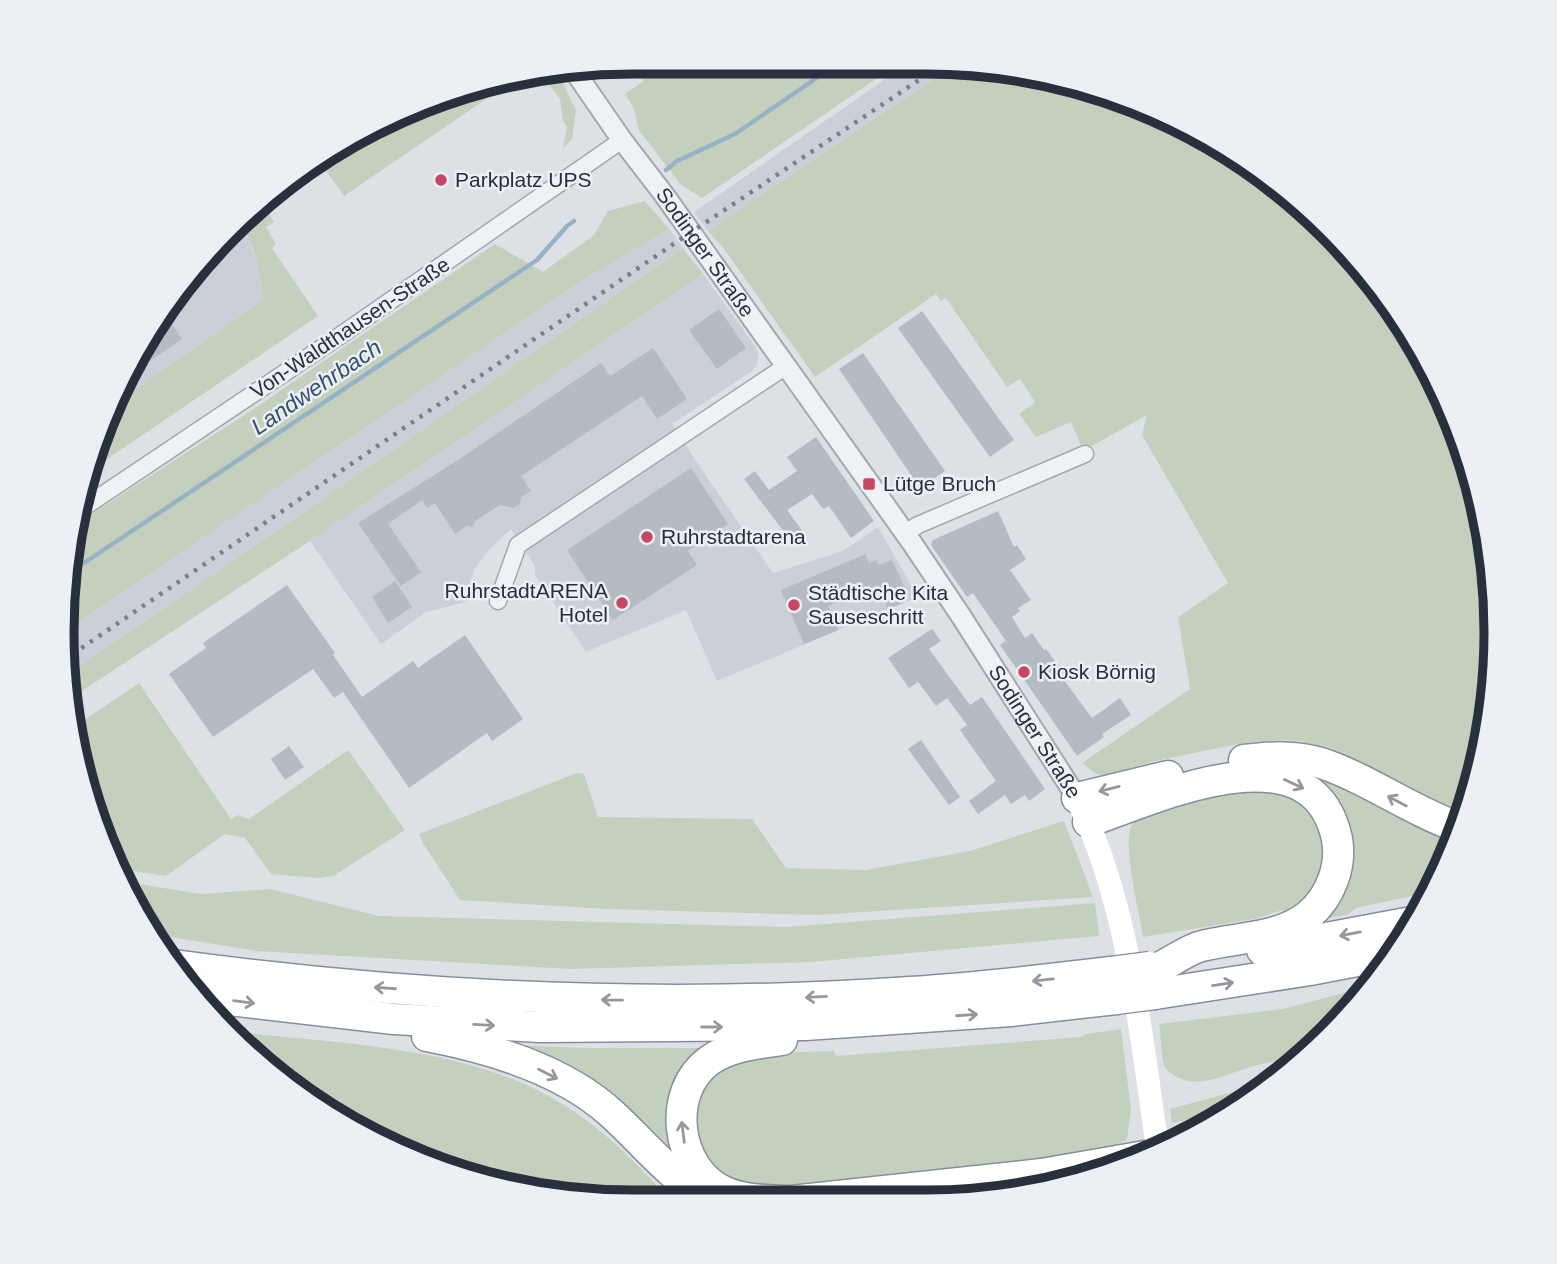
<svg xmlns="http://www.w3.org/2000/svg" width="1557" height="1264" font-family="Arial,sans-serif">
<style>
.built{fill:#cbd0d8}
.green{fill:#c4d0be}
.lines{fill:none;stroke-linecap:round;stroke-linejoin:round}
.stream{stroke:#99b1c5;stroke-width:4.5}
.building{fill:#b5bbc3}
.minor-casing{stroke:#a3a8b0;stroke-width:19}
.tertiary-casing{stroke:#a3a8b0;stroke-width:23}
.motorway-casing{stroke:#858f9c;stroke-width:33}
.minor{stroke:#eff2f5;stroke-width:16}
.tertiary{stroke:#eff2f5;stroke-width:19}
.secondary{stroke:#fff;stroke-width:23}
.motorway{stroke:#fff;stroke-width:30}
.rail{stroke:#77818f;stroke-width:4.5;stroke-dasharray:3.5 7;stroke-linecap:butt}
.motorway-bridge-casing{stroke:#858f9c;stroke-width:33;stroke-linecap:butt}
.motorway-bridge{stroke:#fff;stroke-width:30}
.oneway{stroke:#93989e}
.poi-dot{fill:#c74661;stroke:#ecf0f4;stroke-width:2.5}
.labels{text-anchor:middle;stroke-width:5;stroke-linejoin:round;paint-order:stroke}
.poi-label{font-size:21px;fill:#27303c;stroke:#ecf0f4;text-anchor:start}
.street-label{font-size:21px;fill:#27303c;stroke:#ecf0f4}
.water-label{font-size:23px;font-style:italic;fill:#34516e;stroke:#ecf0f4}
.rim{fill:none;stroke:#27303c;stroke-width:9}
</style>
<rect width="100%" height="100%" fill="#dde1e6"/>
<g class="built">
<polygon points="910,62 959,62 708,231 694,212"/>
<polygon points="239,220 247,230 261,275 263,300 114,404 138,346 229,228"/>
<polygon points="669,229 683,248 300,515 66,675 61,634 586,278"/>
<polygon points="703,274 757,349 758,355 757,364 752,371 672,424 696,461 773,573 843,551 878,527 918,597 717,681 686,610 586,652 535,575 535,566 511,529 489,550 474,570 465,602 426,612 381,644 310,541"/>
</g>
<g class="green">
<polygon points="632,61 901,62 702,198 680,184 639,130 634,109 625,94 644,81 635,67 616,80 605,65"/>
<polygon points="959,62 1143,105 1302,203 1378,284 1437,379 1476,484 1494,594 1491,706 1466,812 1435,800 1356,763 1331,748 1299,741 1280,740 1243,743 1155,761 1106,775 1096,774 1082,763 1190,689 1178,617 1228,583 1142,435 1147,415 1083,451 1071,422 1036,437 1019,414 1035,402 1020,379 1007,387 946,298 941,301 936,294 815,377 724,249 708,231"/>
<polygon points="557,71 576,110 572,139 563,148 567,127 563,121 560,99 541,73"/>
<path d="M520,76L344,196L322,165L264,206L274,222L266,227L276,244L272,248L318,316L85,474L114,404L263,300C261,273 255,242 239,220L347,138L384,128L405,114L485,81Z"/>
<polygon points="645,201 669,229 586,278 61,634 75,525 255,408 495,244 543,272 594,235 608,211"/>
<polygon points="683,248 703,274 310,541 68,700 66,675 300,515"/>
<polygon points="139,683 231,819 238,815 249,819 348,750 405,830 333,876 319,878 271,874 245,838 225,834 166,876 115,868 72,744 71,729"/>
<polygon points="1297,764 1457,833 1431,892 1356,908 1347,915 1320,919 1340,826"/>
<polygon points="577,773 584,774 598,817 752,819 786,868 866,870 970,851 1064,821 1093,897 818,915 607,909 460,900 423,843 419,834"/>
<path d="M1244,789C1257,791 1275,790 1287,795C1324,809 1335,867 1311,896C1306,903 1293,909 1285,915L1283,910L1254,919L1143,937C1140,915 1121,841 1132,825C1141,808 1223,793 1244,789Z"/>
<polygon points="119,881 202,894 270,889 379,916 786,927 1095,903 1099,936 811,962 571,969 256,951 153,934"/>
<path d="M1370,986L1354,1008L1310,1050C1290,1060 1268,1062 1247,1068C1230,1074 1207,1084 1188,1081C1182,1080 1169,1074 1165,1067C1161,1059 1161,1034 1159,1024L1283,1009Z"/>
<path d="M1121,1029L1131,1111L1127,1139L1118,1145L1121,1150L821,1184C791,1186 759,1193 730,1180C686,1161 685,1092 724,1068C754,1049 800,1053 834,1051L836,1056L1081,1037L1086,1034Z"/>
<path d="M227,1031C331,1043 461,1045 554,1099C582,1115 608,1136 630,1158C646,1173 659,1190 677,1202H595L485,1183L379,1144L284,1085Z"/>
<polygon points="492,1044 584,1048 719,1048 696,1068 688,1166"/>
<polygon points="1277,1080 1229,1112 1172,1123 1170,1109"/>
</g>
<g class="lines">
<g class="stream">
<polyline points="666,170 677,161 735,134 840,62"/>
<polyline points="69,573 537,260 567,226 574,221"/>
</g>
</g>
<g class="building">
<polygon points="719,309 746,348 717,369 689,330"/>
<polygon points="922,311 1014,440 990,457 898,328"/>
<polygon points="164,313 182,339 125,378 138,346"/>
<polygon points="653,348 687,399 657,419 642,396 521,476 531,491 521,497 520,504 513,508 500,505 475,521 473,527 467,526 455,534 435,503 427,508 422,500 388,524 421,572 401,586 358,523 458,460 601,363 610,376"/>
<polygon points="863,353 945,471 920,488 839,369"/>
<polygon points="816,437 874,521 851,538 829,506 823,509 812,494 787,510 803,532 791,541 744,479 755,471 769,490 797,471 787,457"/>
<polygon points="691,468 728,524 688,551 697,565 613,620 567,550"/>
<polygon points="998,511 1014,547 1017,545 1026,559 1010,570 1031,600 1018,608 1020,611 1012,617 1025,638 1032,633 1044,650 1046,649 1064,673 1061,676 1092,718 1120,698 1131,715 1102,734 1104,737 1077,756 1000,645 1006,641 973,593 967,597 931,545 933,540"/>
<polygon points="866,554 869,563 876,560 879,565 892,560 905,588 899,591 903,603 888,609 877,585 828,606 838,630 804,644 781,590"/>
<polygon points="395,581 412,607 388,623 372,597"/>
<polygon points="287,585 335,653 333,655 362,697 413,661 418,668 465,635 523,719 492,741 487,733 409,788 343,692 334,698 313,669 213,737 169,674 206,648 203,643"/>
<polygon points="932,629 941,641 929,649 970,705 982,697 1045,789 1029,801 1025,795 1011,804 1005,795 978,814 969,801 996,781 960,730 967,725 947,698 936,706 918,682 909,688 888,658"/>
<polygon points="921,740 960,797 949,805 908,749"/>
<polygon points="289,746 304,767 285,780 271,759"/>
</g>
<g class="lines">
<defs>
<g id="minor">
<polyline points="77,512 341,335 622,140"/>
<polyline points="904,534 918,525 1085,454"/>
<polyline points="498,601 518,545 786,366"/>
</g>
<g id="tertiary">
<path id="s1" d="M573,69L622,140L665,196L912,543L961,616L1077,798"/>
</g>
<g id="motorway">
<path d="M1244,760C1269,757 1296,755 1321,763C1369,779 1411,811 1460,828"/>
<polyline points="1077,798 1168,776"/>
<path d="M1088,822C1156,798 1313,724 1337,839C1342,867 1330,897 1309,915C1280,939 1237,937 1202,946C1189,949 1176,959 1164,965"/>
<polyline points="1262,950 1417,921"/>
<path d="M174,965C418,998 664,1009 910,992C977,988 1044,980 1111,972"/>
<polyline points="1155,994 1310,970 1393,954"/>
<polyline points="194,996 394,1019 540,1027 805,1025 1011,1011 1116,999"/>
<path d="M427,1036C490,1048 563,1069 612,1114C643,1142 671,1179 709,1198"/>
<path d="M782,1040C759,1043 730,1046 710,1060C666,1091 675,1168 723,1191C744,1201 769,1200 791,1201L1042,1174L1145,1156"/>
</g>
</defs>
<use href="#minor" class="minor-casing"/>
<use href="#tertiary" class="tertiary-casing"/>
<use href="#motorway" class="motorway-casing"/>
<use href="#minor" class="minor"/>
<use href="#tertiary" class="tertiary"/>
<path class="secondary" d="M1081,807C1130,911 1141,1038 1158,1151"/>
<use href="#motorway" class="motorway"/>
<polyline class="rail" points="64,660 678,241 946,62"/>
<defs>
<g id="motorway-bridge">
<polyline points="1111,972 1150,967"/>
<polyline points="1116,999 1155,994"/>
</g>
</defs>
<use href="#motorway-bridge" class="motorway-bridge-casing"/>
<use href="#motorway-bridge" class="motorway-bridge"/>
</g>
<defs><path id="oneway-shaft" d="M-6 0H5M1.5-3L5.5 0L1.5 3" fill="none" stroke-width="1.6" stroke-linecap="round" stroke-linejoin="round" transform="scale(1.75)"/></defs>
<g class="oneway">
<use href="#oneway-shaft" transform="translate(1294 784) rotate(25)"/>
<use href="#oneway-shaft" transform="translate(1109 789) rotate(166)"/>
<use href="#oneway-shaft" transform="translate(1397 801) rotate(-152)"/>
<use href="#oneway-shaft" transform="translate(1350 934) rotate(169)"/>
<use href="#oneway-shaft" transform="translate(1043 980) rotate(174)"/>
<use href="#oneway-shaft" transform="translate(1223 984) rotate(-9)"/>
<use href="#oneway-shaft" transform="translate(385 988) rotate(-176)"/>
<use href="#oneway-shaft" transform="translate(816 997) rotate(177)"/>
<use href="#oneway-shaft" transform="translate(612 1000) rotate(-179)"/>
<use href="#oneway-shaft" transform="translate(244 1002) rotate(7)"/>
<use href="#oneway-shaft" transform="translate(967 1015) rotate(-4)"/>
<use href="#oneway-shaft" transform="translate(484 1025) rotate(3)"/>
<use href="#oneway-shaft" transform="translate(712 1027)"/>
<use href="#oneway-shaft" transform="translate(548 1074) rotate(27)"/>
<use href="#oneway-shaft" transform="translate(683 1132) rotate(-97)"/>
</g>
<g class="poi-dot">
<circle cx="441" cy="180" r="7"/>
<rect x="862" y="477" width="14" height="14" rx="3.5"/>
<circle cx="647" cy="537" r="7"/>
<circle cx="622" cy="603" r="7"/>
<circle cx="794" cy="605" r="7"/>
<circle cx="1024" cy="672" r="7"/>
</g>
<g class="labels">
<g class="poi-label">
<text x="455" y="187">Parkplatz UPS</text>
<text x="883" y="491">Lütge Bruch</text>
<text x="661" y="544">Ruhrstadtarena</text>
<text x="608" y="598" text-anchor="end">RuhrstadtARENA<tspan x="608" dy="24">Hotel</tspan></text>
<text x="808" y="600">Städtische Kita<tspan x="808" dy="24">Sauseschritt</tspan></text>
<text x="1038" y="679">Kiosk Börnig</text>
</g>
<g class="street-label">
<text dy="7" stroke="none"><textPath href="#s1" startOffset="226">Sodinger Straße</textPath></text>
<text transform="translate(350 328) rotate(-34)" y="7">Von-Waldthausen-Straße</text>
<text dy="7" stroke="none"><textPath href="#s1" startOffset="808">Sodinger Straße</textPath></text>
</g>
<g class="water-label">
<text transform="translate(316 387) rotate(-34)" y="8">Landwehrbach</text>
</g>
</g>
<path d="M0 0H1557V1264H0ZM632 74H926A558 558 0 0 1 1484 632V632A558 558 0 0 1 926 1190H632A558 558 0 0 1 74 632V632A558 558 0 0 1 632 74Z" fill="#ecf0f4" fill-rule="evenodd"/>
<path class="rim" d="M632 74H926A558 558 0 0 1 1484 632V632A558 558 0 0 1 926 1190H632A558 558 0 0 1 74 632V632A558 558 0 0 1 632 74Z"/>
</svg>
